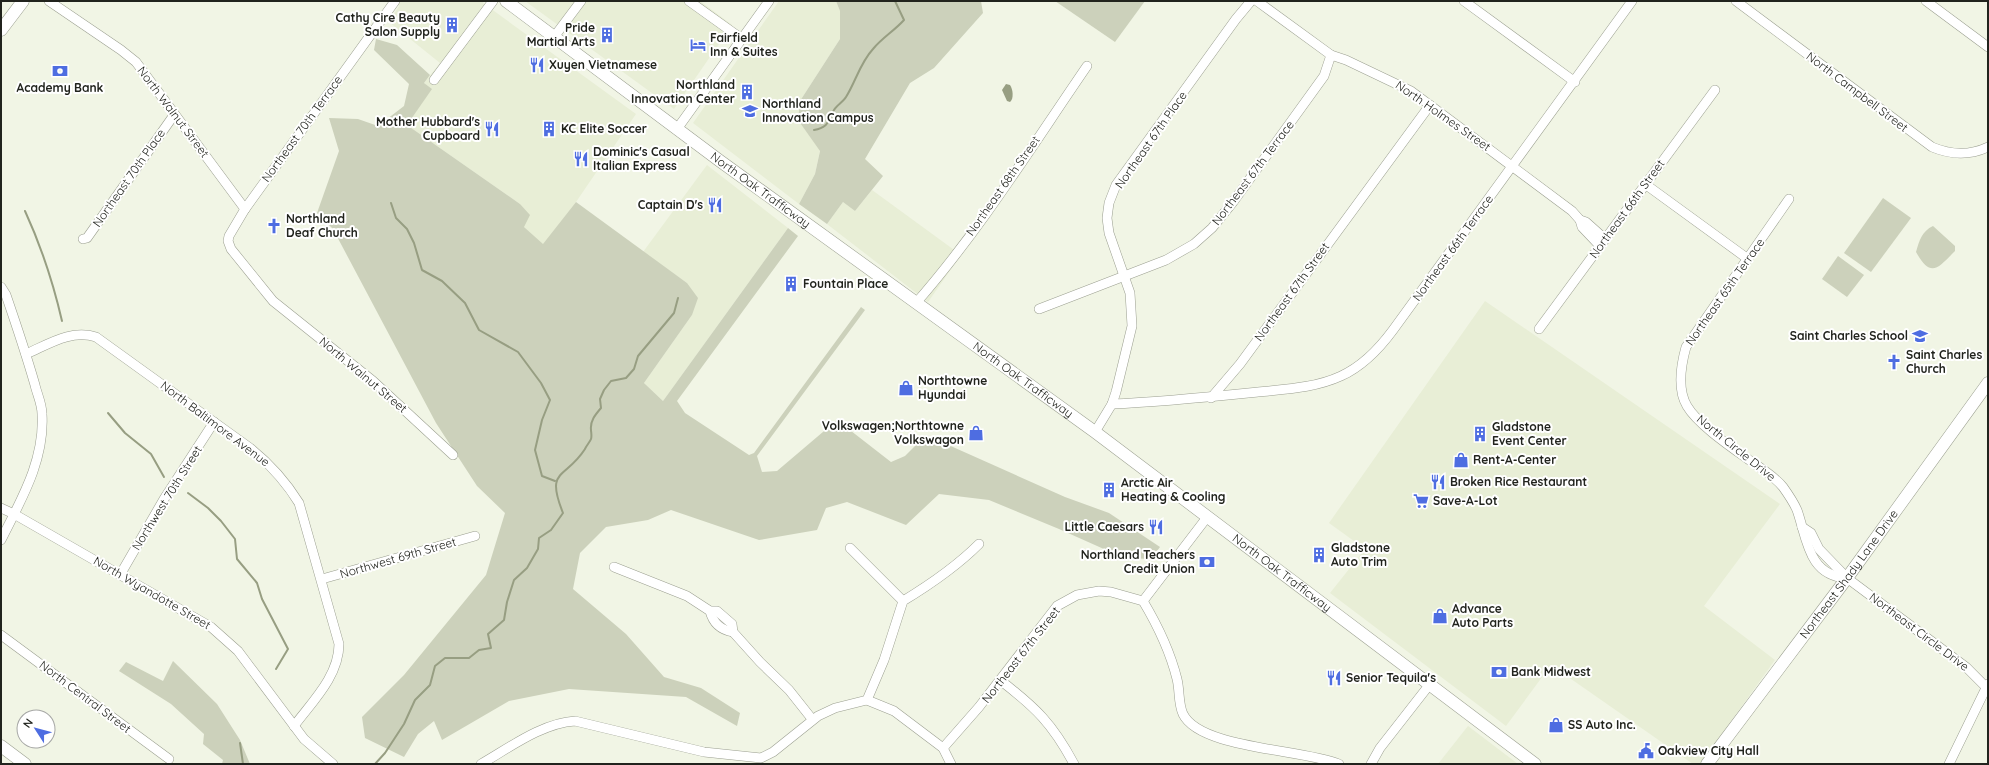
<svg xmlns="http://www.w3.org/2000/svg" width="1989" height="765" font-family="Quicksand,sans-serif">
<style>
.built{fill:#e8eed6}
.green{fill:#ccd1bb}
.water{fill:#979e82}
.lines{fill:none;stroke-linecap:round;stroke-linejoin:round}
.stream{stroke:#979e82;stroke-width:2}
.street-casing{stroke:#9b9f90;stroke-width:10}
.secondary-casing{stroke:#9b9f90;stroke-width:13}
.street{stroke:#fff;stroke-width:9}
.secondary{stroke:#fff;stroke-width:12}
.labels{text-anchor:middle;stroke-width:4;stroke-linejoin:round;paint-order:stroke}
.poi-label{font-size:12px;font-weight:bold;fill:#21231d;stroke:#fff;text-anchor:start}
.street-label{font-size:12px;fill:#21231d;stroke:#fff}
</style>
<rect width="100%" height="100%" fill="#f1f5e5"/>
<g class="built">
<polygon points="394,1 484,1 483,3 636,114 576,202 543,245 524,227 520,204 407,125 431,89 424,83 440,63 389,22 399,6"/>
<polygon points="525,1 700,1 732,25 674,109"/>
<polygon points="779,1 836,1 840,11 840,39 800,101 798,120 820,150 815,174 799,204 693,123"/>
<polygon points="707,165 788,228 663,401 644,383 692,315 687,283 643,252"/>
<polygon points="872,190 961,255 928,302 827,224 843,202 855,211"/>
<polygon points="1485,301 1780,504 1704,606 1775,660 1700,764 1693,764 1551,665 1506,726 1330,593 1365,549 1329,523"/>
<polygon points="1468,726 1518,764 1438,764"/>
</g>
<g class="green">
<polygon points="836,1 981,1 983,13 934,68 910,83 865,159 883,176 855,211 843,202 827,224 799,204 815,174 820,151 798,120 800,101 840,39 840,11"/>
<polygon points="1055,1 1145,1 1115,42"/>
<polygon points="376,39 397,45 430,75 424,83 432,89 407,125 520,204 530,215 524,227 543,244 576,202 687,283 698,298 692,315 644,383 663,401 788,228 798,236 677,401 685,413 749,455 754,453 861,307 865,310 757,456 762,472 777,471 837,420 891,462 905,456 926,435 1065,497 1109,513 1160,547 1151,559 1124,558 1059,529 989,500 939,494 906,525 847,502 826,508 817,530 759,540 671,510 648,520 606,527 580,553 573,589 626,634 664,677 701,688 740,713 737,726 686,697 569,689 509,701 442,740 434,721 418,734 404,757 365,738 362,717 404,675 486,575 505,513 477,486 436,423 333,229 317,213 339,151 329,118 358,119 378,126 404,106 409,84 374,50"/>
<polygon points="1883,198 1911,218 1871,272 1844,253"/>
<path d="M1933,226L1955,246V251C1938,268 1931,279 1916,252C1919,241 1922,231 1933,226Z"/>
<polygon points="1838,256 1864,275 1847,297 1822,279"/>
<polygon points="173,661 217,704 240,740 250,764 222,764 223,760 203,744 204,734 171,704 119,671 126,662 163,681"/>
</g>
<path class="water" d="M1006,84L1010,85C1013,89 1014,99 1010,102L1007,101L1002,90Z"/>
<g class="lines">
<g class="stream">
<path d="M814,130C829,127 827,122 834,110C837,105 843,102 846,97C856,81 860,63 873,49C882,38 894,31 904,20L895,1"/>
<polyline points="391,203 396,218 407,229 414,243 422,270 442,281 465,303 479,330 518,352 541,383 550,400 542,420 535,450 542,476 555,481"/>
<path d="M25,211C42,248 53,282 62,321"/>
<polyline points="108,413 125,433 151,454 164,477"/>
<polyline points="188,493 208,508 221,521 235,539 237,559 257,583 262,599 288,649 276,669"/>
<polyline points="240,743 243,764"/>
<path d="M375,764L385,753L404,724L415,700L430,685L435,666L445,658H469L479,650L491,648L488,634L504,620L507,602L514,580L527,568L538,549L539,538L551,530L563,513C545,468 565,480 585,449C586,446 590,442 591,439C592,436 591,432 591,430C590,421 595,415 601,408L600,399L604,390L611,381L626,378L634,369L638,356L674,313L678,298"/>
</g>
<defs>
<g id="street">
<polyline points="49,1 121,50 136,62 245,209"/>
<polyline points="395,1 245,209 229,236 228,241 231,249 273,301 373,381 453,455"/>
<polyline points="689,1 742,39"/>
<polyline points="1257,1 1331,55 1346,60 1411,91 1572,211 1580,220 1582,227 1600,246"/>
<polyline points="1464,1 1575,82"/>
<path d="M1736,1L1932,147C1951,155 1969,156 1988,147"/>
<polyline points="1926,1 1988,47"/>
<polyline points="554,37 581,1"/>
<polyline points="434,80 493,1"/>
<polyline points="677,129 769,1"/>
<polyline points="1645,184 1748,259"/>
<path d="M1789,199L1686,347C1681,365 1677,389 1687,406C1698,425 1734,449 1752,462C1763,470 1774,476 1783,487C1788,494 1793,501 1797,510C1807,538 1808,576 1847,578"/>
<polyline points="1580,220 1586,222 1605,239"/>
<polyline points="83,239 87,238 174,115"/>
<path d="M1,287L6,295C16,324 26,354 35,385C37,394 42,404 42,414C45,460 21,500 1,540"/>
<path d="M916,303C980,230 1032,146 1087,66"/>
<polyline points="1039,309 1166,260 1194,244 1212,228 1233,202 1324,76 1331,55"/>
<polyline points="1539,329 1715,90"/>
<path d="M26,354C49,344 71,329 96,337L250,448C270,464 286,482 299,503L339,644C339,676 312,702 294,726"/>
<polyline points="1211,398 1240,364 1430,105"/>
<path d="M1112,404C1161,402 1209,397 1258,392C1286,389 1315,388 1341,376C1363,366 1379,349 1393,330L1632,1"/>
<polyline points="1095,432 1112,404 1116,392 1132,326 1130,293 1109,233 1107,218 1109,203 1116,185 1236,19 1251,1"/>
<polyline points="1,508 14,514 211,627 238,651 304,739 333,764"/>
<polyline points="1802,527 1811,533 1819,549 1847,578 1966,667 1988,689"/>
<polyline points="850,548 903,601"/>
<polyline points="614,567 687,596 710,611 717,611 732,624 733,632 760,662 789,690 812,719"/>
<polyline points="120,575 164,499 214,422"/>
<polyline points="322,579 475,536"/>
<path d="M1143,601C1158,626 1170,651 1177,679C1180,691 1178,703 1183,714C1200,749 1303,749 1339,764"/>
<polyline points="1143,601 1208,516"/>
<path d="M710,611C713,623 721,630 733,632"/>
<polyline points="1,635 169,759"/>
<path d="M1000,680C1036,708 1052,723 1074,764"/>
<polyline points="867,700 894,711 943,748 951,764"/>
<polyline points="943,748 979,707 1057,606 1077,595 1099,591 1111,592 1143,601"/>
<path d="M481,764C509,748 542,723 575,721L704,752L761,758L773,752L818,716L835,708L867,700L884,660L903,601C931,584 956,567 979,544"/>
<polyline points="1371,764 1380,748 1430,684"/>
<polyline points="1949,764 1988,684"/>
</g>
<g id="secondary">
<path id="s1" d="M506,1L720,161L1095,432L1535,764"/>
<polyline points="1,30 23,1"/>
<polyline points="1,746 25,764"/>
<path id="s2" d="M1707,764L1847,578L1988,383"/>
</g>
</defs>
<use href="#street" class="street-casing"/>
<use href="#secondary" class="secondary-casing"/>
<use href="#street" class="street"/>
<use href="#secondary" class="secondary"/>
</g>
<defs>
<symbol id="building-bare" viewBox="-9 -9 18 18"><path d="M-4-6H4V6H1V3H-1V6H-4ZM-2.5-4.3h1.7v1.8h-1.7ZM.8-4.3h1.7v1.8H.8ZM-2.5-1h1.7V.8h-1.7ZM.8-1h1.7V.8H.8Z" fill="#4e6de1" stroke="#fff" stroke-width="2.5" paint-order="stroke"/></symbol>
<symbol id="hotel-bare" viewBox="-9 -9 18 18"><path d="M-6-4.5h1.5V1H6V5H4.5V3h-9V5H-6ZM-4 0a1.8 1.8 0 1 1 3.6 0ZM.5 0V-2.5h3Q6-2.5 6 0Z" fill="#4e6de1" stroke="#fff" stroke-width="2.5" paint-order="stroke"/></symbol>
<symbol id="restaurant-bare" viewBox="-9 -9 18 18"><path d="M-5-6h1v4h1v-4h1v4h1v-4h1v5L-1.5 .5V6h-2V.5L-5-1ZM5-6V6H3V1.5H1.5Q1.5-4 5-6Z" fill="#4e6de1" stroke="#fff" stroke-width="2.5" paint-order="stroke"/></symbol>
<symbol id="bank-bare" viewBox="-9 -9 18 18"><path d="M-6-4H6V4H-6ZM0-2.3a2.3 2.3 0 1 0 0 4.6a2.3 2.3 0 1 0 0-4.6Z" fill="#4e6de1" stroke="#fff" stroke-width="2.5" paint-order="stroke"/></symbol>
<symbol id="school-bare" viewBox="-9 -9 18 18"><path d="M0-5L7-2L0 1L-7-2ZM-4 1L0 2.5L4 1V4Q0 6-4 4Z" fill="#4e6de1" stroke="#fff" stroke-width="2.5" paint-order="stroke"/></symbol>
<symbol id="church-bare" viewBox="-9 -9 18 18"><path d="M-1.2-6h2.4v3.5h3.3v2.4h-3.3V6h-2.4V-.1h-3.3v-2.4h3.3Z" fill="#4e6de1" stroke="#fff" stroke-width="2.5" paint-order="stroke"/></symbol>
<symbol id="shop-bare" viewBox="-9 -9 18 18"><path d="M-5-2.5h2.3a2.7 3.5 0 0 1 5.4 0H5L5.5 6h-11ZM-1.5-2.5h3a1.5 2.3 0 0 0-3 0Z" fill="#4e6de1" stroke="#fff" stroke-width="2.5" paint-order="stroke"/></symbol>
<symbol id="supermarket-bare" viewBox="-9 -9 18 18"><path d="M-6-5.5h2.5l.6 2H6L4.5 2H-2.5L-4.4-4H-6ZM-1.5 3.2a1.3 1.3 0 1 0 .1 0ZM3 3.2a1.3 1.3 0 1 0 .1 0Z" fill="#4e6de1" stroke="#fff" stroke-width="2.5" paint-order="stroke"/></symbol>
<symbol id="civic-bare" viewBox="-9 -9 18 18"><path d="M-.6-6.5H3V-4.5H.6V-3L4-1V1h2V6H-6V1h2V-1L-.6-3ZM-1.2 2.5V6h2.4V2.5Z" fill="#4e6de1" stroke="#fff" stroke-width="2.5" paint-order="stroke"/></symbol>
</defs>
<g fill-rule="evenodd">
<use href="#building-bare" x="441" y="14" width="22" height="22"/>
<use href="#building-bare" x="596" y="24" width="22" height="22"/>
<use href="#hotel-bare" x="687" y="34" width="22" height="22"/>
<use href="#restaurant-bare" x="526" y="54" width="22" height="22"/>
<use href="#bank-bare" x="49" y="60" width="22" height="22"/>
<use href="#building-bare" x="736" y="81" width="22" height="22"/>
<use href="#school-bare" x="739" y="100" width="22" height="22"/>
<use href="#restaurant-bare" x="481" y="118" width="22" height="22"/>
<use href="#building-bare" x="538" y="118" width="22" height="22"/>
<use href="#restaurant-bare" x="570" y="148" width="22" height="22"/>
<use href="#restaurant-bare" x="704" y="194" width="22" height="22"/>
<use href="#church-bare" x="263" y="215" width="22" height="22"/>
<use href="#building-bare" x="780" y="273" width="22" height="22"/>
<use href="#school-bare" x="1909" y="325" width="22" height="22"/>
<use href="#church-bare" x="1883" y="351" width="22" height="22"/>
<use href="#shop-bare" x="895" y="377" width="22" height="22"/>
<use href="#shop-bare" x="965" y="422" width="22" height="22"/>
<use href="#building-bare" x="1469" y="423" width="22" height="22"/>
<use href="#shop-bare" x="1450" y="449" width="22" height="22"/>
<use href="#restaurant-bare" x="1427" y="471" width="22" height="22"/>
<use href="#building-bare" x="1098" y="479" width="22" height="22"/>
<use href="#supermarket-bare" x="1410" y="490" width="22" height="22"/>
<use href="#restaurant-bare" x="1145" y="516" width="22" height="22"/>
<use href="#building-bare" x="1308" y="544" width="22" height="22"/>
<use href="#bank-bare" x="1196" y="551" width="22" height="22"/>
<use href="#shop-bare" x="1429" y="605" width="22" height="22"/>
<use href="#bank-bare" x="1488" y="661" width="22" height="22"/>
<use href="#restaurant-bare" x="1323" y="667" width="22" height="22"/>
<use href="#shop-bare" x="1545" y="714" width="22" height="22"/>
<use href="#civic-bare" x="1635" y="740" width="22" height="22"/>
</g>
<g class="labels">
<g class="poi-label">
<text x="440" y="22" text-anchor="end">Cathy Cire Beauty<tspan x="440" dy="14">Salon Supply</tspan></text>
<text x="595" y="32" text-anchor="end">Pride<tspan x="595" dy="14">Martial Arts</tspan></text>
<text x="710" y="42">Fairfield<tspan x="710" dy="14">Inn &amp; Suites</tspan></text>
<text x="549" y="69">Xuyen Vietnamese</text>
<text x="735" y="89" text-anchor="end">Northland<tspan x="735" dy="14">Innovation Center</tspan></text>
<text x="60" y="92" text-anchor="middle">Academy Bank</text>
<text x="762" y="108">Northland<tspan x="762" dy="14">Innovation Campus</tspan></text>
<text x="480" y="126" text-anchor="end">Mother Hubbard's<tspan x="480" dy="14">Cupboard</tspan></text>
<text x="561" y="133">KC Elite Soccer</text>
<text x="593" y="156">Dominic's Casual<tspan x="593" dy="14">Italian Express</tspan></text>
<text x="703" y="209" text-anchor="end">Captain D's</text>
<text x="286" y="223">Northland<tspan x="286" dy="14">Deaf Church</tspan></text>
<text x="803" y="288">Fountain Place</text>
<text x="1908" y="340" text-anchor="end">Saint Charles School</text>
<text x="1906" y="359">Saint Charles<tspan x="1906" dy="14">Church</tspan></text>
<text x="918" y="385">Northtowne<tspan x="918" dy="14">Hyundai</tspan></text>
<text x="964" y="430" text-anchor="end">Volkswagen;Northtowne<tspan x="964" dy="14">Volkswagon</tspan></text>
<text x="1492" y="431">Gladstone<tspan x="1492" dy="14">Event Center</tspan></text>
<text x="1473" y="464">Rent-A-Center</text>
<text x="1450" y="486">Broken Rice Restaurant</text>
<text x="1121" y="487">Arctic Air<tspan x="1121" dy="14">Heating &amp; Cooling</tspan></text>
<text x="1433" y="505">Save-A-Lot</text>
<text x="1144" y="531" text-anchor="end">Little Caesars</text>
<text x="1331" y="552">Gladstone<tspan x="1331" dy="14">Auto Trim</tspan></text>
<text x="1195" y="559" text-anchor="end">Northland Teachers<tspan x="1195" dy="14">Credit Union</tspan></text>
<text x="1452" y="613">Advance<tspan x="1452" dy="14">Auto Parts</tspan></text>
<text x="1511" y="676">Bank Midwest</text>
<text x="1346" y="682">Senior Tequila's</text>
<text x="1568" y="729">SS Auto Inc.</text>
<text x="1658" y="755">Oakview City Hall</text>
</g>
<g class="street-label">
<text transform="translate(1857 92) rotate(37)" y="4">North Campbell Street</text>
<text transform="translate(173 112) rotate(53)" y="4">North Walnut Street</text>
<text transform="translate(1443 116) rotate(35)" y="4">North Holmes Street</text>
<text transform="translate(302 129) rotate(-54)" y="4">Northeast 70th Terrace</text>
<text transform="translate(1151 140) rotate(-55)" y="4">Northeast 67th Place</text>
<text transform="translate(1253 173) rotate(-53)" y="4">Northeast 67th Terrace</text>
<text transform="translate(129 178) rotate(-55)" y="4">Northeast 70th Place</text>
<text transform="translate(1003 186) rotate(-55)" y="4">Northeast 68th Street</text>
<text dy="4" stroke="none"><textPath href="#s1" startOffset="317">North Oak Trafficway</textPath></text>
<text transform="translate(1627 209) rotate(-54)" y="4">Northeast 66th Street</text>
<text transform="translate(1453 248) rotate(-54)" y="4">Northeast 66th Terrace</text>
<text transform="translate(1292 292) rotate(-54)" y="4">Northeast 67th Street</text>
<text transform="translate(1725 292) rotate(-55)" y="4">Northeast 65th Terrace</text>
<text transform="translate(363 375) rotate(40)" y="4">North Walnut Street</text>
<text dy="4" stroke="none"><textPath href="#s1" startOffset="641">North Oak Trafficway</textPath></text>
<text transform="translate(215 424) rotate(37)" y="4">North Baltimore Avenue</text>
<text transform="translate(1736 448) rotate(39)" y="4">North Circle Drive</text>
<text transform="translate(167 498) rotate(-58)" y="4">Northwest 70th Street</text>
<text transform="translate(398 558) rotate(-16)" y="4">Northwest 69th Street</text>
<text dy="4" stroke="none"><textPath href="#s1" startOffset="964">North Oak Trafficway</textPath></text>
<text dy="4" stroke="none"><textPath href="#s2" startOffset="237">Northeast Shady Lane Drive</textPath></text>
<text transform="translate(152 593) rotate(30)" y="4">North Wyandotte Street</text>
<text transform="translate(1919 632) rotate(37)" y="4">Northeast Circle Drive</text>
<text transform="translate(1021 655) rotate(-52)" y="4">Northeast 67th Street</text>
<text transform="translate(85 697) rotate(37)" y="4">North Central Street</text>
</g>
</g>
<rect width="1989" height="765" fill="none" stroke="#21231d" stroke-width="4"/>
<g transform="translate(36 729) rotate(306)"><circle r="19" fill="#ffffff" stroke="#a6a7a5"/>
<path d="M0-3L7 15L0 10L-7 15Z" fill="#4e6de1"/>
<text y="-6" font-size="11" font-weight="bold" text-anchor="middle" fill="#21231d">N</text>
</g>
</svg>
